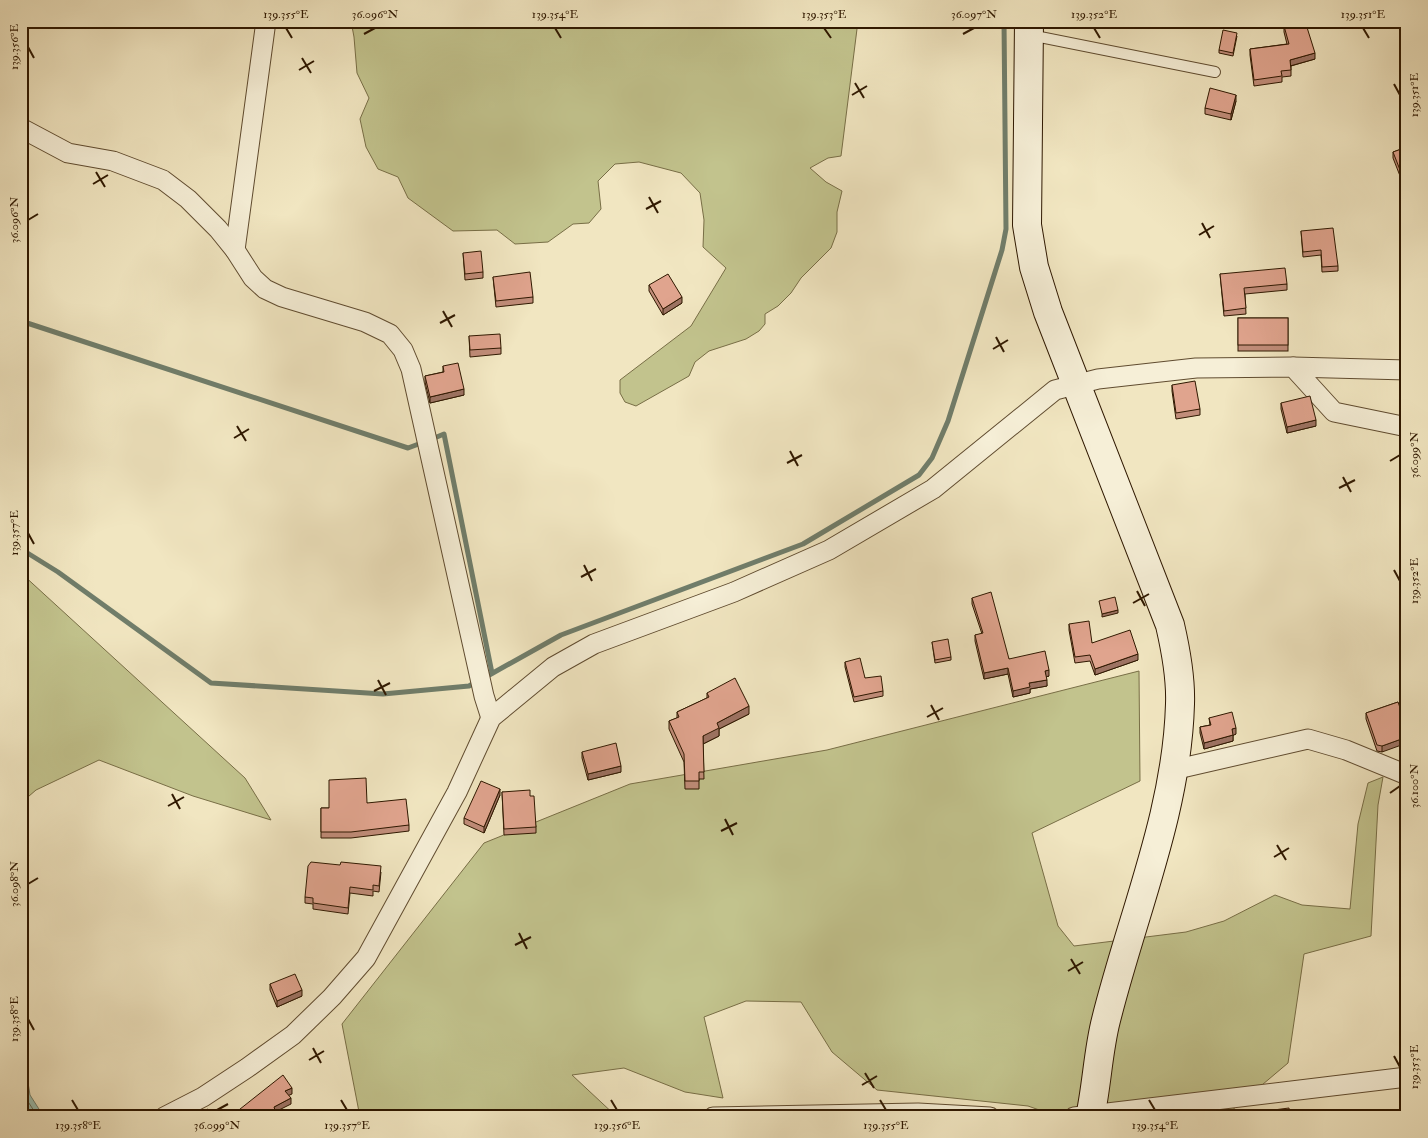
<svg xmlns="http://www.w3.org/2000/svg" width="1428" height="1138" font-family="'IM FELL Double Pica',serif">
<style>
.green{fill:#c2c38d;stroke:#786e46}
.water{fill:#9bc0b1;stroke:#707d6a}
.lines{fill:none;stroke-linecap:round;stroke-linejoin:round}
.shore{stroke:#656c58;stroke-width:1}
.stream{stroke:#707d6a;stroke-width:5}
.lane-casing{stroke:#604c30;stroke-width:12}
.street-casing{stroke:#604c30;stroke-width:21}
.secondary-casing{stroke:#2f1800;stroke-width:30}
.lane{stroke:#f6efd7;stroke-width:10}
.street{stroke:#f6efd7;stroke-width:19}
.secondary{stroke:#f6efd7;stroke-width:28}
.wall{fill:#c18d7a;stroke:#2f1800}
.shaded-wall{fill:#9d7363;stroke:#2f1800}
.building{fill:#e0a48e;stroke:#2f1800}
.ticks{fill:none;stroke:#2f1800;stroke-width:2}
.neatline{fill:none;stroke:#2f1800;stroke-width:2}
.ticks-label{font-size:12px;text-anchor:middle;fill:#2f1800}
</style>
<rect width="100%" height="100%" fill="#f1e6c1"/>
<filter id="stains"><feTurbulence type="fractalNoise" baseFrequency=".004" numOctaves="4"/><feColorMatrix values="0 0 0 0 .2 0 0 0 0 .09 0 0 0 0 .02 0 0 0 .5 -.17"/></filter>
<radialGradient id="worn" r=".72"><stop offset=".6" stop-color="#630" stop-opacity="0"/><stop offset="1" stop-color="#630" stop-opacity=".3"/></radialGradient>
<g class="green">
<polygon points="351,21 858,21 841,156 828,158 810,168 826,182 842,191 837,212 837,232 831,248 801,278 791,293 778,306 765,314 765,324 759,331 746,339 709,351 695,362 689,376 636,406 625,402 620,393 620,380 691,326 726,268 703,247 704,220 700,193 681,173 639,162 615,164 598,181 601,209 589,223 573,224 548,242 515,244 497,230 453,231 408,198 398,177 378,169 366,147 360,119 369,98 357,73 354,37"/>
<polygon points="21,573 245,778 271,820 193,796 99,760 36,790 21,803"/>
<polygon points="1139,671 1140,781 1032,833 1058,926 1074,946 1186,932 1224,921 1275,895 1302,905 1350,909 1358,824 1368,783 1383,777 1378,805 1371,936 1304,954 1288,1063 1224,1117 1059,1117 1028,1106 877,1090 832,1052 801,1002 746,1001 704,1017 723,1098 685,1092 624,1068 572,1075 617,1117 360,1117 342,1024 484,843 630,784 827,750"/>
</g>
<polygon class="water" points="21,1039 30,1095 44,1117 21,1117"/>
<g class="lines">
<polyline class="shore" points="21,1068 25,1097 38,1117"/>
<g class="stream">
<polyline points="21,321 408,448 424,442"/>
<polyline points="432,439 444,434 492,673"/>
<polyline points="21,549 58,572 211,683 383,694 469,686 476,682"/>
<polyline points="484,678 561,635 803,544 919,475 932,458 948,421 1002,250 1006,229 1004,21"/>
</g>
<defs>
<polyline id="lane" points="1030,35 1215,72"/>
<g id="street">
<polyline points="21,128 68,153 113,161 163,180 188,199 218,229 235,250 253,278 265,289 282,297 365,322 390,334 403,350 411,369 484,696 491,718"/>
<polyline points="235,250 266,21"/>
<polyline points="1293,367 1407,370"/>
<polyline points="1173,770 1308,739 1346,750 1407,775"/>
<polyline points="164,1117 203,1097 247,1068 293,1035 332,997 366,958 457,792 491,718 553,667 594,644 734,592 829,550 933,489 1055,390 1098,379 1196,368 1293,367 1334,412 1407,427"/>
<polyline points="713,1117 918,1113 990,1117"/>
<polyline points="1074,1117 1407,1077"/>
</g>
<path id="secondary" d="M1029,21L1027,225L1034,267L1048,312L1170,625C1176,651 1181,677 1180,704C1177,813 1132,915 1106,1020C1098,1051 1097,1085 1090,1117"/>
</defs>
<use href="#lane" class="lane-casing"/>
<use href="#street" class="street-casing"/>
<use href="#secondary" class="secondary-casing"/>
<use href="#lane" class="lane"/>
<use href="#street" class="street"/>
<use href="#secondary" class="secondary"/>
</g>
<g class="wall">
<polygon points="1284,26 1315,59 1291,66 1291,76 1282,77 1282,82 1254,86 1250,55 1250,49 1287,44 1284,32"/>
<polygon points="1237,36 1233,56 1219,53 1219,50"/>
<polygon points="1236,101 1231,120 1205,114 1205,108"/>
<polygon points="1407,147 1402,181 1393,158 1393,152"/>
<polygon points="1301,231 1338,266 1338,271 1322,272 1321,255 1303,257"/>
<polygon points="463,253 483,272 483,278 465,280"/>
<polygon points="1220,274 1287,284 1287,290 1245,294 1246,314 1224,316"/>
<polygon points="493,277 533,297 533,303 496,307"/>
<polygon points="649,285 682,303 663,315 649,291"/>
<rect x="1238" y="318" width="50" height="33"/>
<polygon points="469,336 501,348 501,354 470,357"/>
<polygon points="443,366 464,395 430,403 425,382 425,376 443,372"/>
<polygon points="1172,385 1200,409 1200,415 1176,419 1172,391"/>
<polygon points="1281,403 1316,426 1287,433 1281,409"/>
<polygon points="972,598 1009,659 1049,676 1046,677 1047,686 1030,689 1030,693 1013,697 1008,674 984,679 975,641 975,635 982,634 972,604"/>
<polygon points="1069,624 1092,643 1138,660 1095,675 1090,661 1075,663 1069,630"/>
<polygon points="932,642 951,657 951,660 935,663"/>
<polygon points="845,662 865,678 883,691 883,696 854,702 845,667"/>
<polygon points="707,693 749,714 719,729 719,736 703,744 704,779 699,779 699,789 685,789 684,762 669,729 669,721 677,718 677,712 707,698"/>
<polygon points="1398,702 1382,752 1377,751 1366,719 1366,713"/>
<polygon points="1209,718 1236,734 1233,735 1233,741 1204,749 1200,733 1200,727 1210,725"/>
<polygon points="582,752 621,772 588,780 582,758"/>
<polygon points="502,792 530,796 536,827 536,833 504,835"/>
<polygon points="500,795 484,833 464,824 464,818"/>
<polygon points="367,803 409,825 409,831 351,838 321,838 321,808 329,808"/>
<polygon points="381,872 379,892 373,891 373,896 350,893 348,914 313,909 313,904 305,903 305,897"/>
<polygon points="270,984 302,996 277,1007 270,990"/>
</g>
<g class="shaded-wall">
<polygon points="1315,53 1315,59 1290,66 1290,60"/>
<polygon points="1236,95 1236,101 1231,120 1231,114"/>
<polygon points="1407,173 1407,179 1402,181 1402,175"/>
<polygon points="682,297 682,303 663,315 663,309"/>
<polygon points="464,389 464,395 430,403 430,397"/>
<polygon points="1316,420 1316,426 1287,433 1287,427"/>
<polygon points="1118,610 1118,613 1102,617 1102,614"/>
<polygon points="1138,654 1138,660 1095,675 1095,669"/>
<polygon points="1008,668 1008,674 984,679 984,673"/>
<polygon points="1049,670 1049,676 1045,677 1045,671"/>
<polygon points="1047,680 1047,686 1030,689 1030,693 1013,697 1013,691 1029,683"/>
<polygon points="749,706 749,714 719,729 719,736 703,744 703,736 717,723"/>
<polygon points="1236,728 1236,734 1232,736 1232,729"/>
<polygon points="1233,735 1233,741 1204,749 1204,743"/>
<polygon points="1407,737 1407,743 1382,752 1382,746"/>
<polygon points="621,766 621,772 588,780 588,774"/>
<polygon points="500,789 500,795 484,833 484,827"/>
<polygon points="302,990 302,996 277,1007 277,1001"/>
<polygon points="292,1088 292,1094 285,1097 285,1091"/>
<polygon points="291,1098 291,1104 275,1112 275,1116 266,1117 274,1107"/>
</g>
<g class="building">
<polygon points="1299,21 1305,21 1315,53 1290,60 1291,70 1281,71 1282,76 1254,80 1250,49 1289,44 1284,26"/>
<polygon points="1223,30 1237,33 1233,53 1219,50"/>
<polygon points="1210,88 1236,95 1231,114 1205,108"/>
<polygon points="1407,147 1407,173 1402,175 1393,152"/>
<polygon points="1333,228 1338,266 1322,267 1321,250 1303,252 1301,231"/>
<polygon points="481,251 483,272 465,274 463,253"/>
<polygon points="1285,268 1287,284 1244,288 1246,308 1224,311 1220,274"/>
<polygon points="530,272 533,297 496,301 493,277"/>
<polygon points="668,274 682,297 663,309 649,285"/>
<rect x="1238" y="318" width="50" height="27"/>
<polygon points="500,334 501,348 470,350 469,336"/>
<polygon points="458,363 464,389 430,397 425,376 444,372 443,366"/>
<polygon points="1195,381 1200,409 1176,413 1172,385"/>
<polygon points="1310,396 1316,420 1287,427 1281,403"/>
<polygon points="991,592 1009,659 1045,651 1049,670 1045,671 1047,680 1029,683 1030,687 1013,691 1008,668 984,673 975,635 983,633 972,598"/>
<polygon points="1115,597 1118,610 1102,614 1099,601"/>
<polygon points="1089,621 1092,643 1130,630 1138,654 1095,669 1090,655 1075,657 1069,624"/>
<polygon points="948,639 951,657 935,660 932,642"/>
<polygon points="860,658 865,678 881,676 883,691 854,697 845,662"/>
<polygon points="735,678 749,706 717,723 719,728 703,736 704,772 699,772 699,781 685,781 684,754 669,721 679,717 677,712 709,697 707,693"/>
<polygon points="1398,702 1404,719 1407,717 1407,737 1382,746 1377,745 1366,713"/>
<polygon points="1232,712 1236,728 1232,729 1233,735 1204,743 1200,727 1211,725 1209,718"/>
<polygon points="616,743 621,766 588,774 582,752"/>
<polygon points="366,778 367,803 406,799 409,825 351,832 321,832 321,808 329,808 329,780"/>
<polygon points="481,781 500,789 484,827 464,818"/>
<polygon points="530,790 530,796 534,796 536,827 504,829 502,792"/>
<polygon points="311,862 340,865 341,862 381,866 379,886 373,885 373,890 350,887 348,908 313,903 313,898 305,897 308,866"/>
<polygon points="295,974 302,990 277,1001 270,984"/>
<polygon points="283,1075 292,1088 285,1091 291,1098 274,1107 275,1110 266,1117 230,1117"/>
<polygon points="1289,1108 1290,1117 1259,1117 1258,1112"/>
<polygon points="208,1109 212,1117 194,1117"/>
</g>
<path class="ticks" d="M286,28L292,38M555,28L561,38M824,28L831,38M1094,28L1100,38M1363,28L1369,38M364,34L375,28M963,34L974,28M28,47L34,58M302,58L311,73M299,70L314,61M855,83L864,98M1394,84L1400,95M852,95L867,86M96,172L105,187M93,184L108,175M649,197L658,213M646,209L661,201M28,220L38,214M1202,223L1210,238M1199,235L1214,226M443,311L452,327M440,323L455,315M996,337L1004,352M993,349L1008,340M237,426L246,441M234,438L249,429M790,451L798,466M1390,461L1400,455M787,463L802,455M1343,477L1351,492M1339,488L1355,480M28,533L34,544M584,565L592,581M1394,570L1400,581M581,577L596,569M1137,591L1145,606M1133,603L1149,594M378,680L386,695M374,691L390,683M931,705L939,720M927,717L943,708M1390,793L1400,786M172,794L180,809M168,806L184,797M725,819L733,835M721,831L737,823M1277,845L1286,860M1274,857L1289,848M28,884L38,878M519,933L527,949M515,945L531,937M1071,959L1080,974M1068,971L1083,962M28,1019L34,1030M313,1048L321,1063M1394,1056L1400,1067M309,1060L324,1051M865,1073L874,1088M862,1085L877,1076M72,1100L78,1110M341,1100L347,1110M611,1100L617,1110M880,1100L886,1110M1149,1100L1155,1110M217,1110L228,1104"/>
<rect width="1428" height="1138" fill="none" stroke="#f1e6c1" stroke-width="55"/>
<rect x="28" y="28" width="1372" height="1082" class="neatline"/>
<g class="ticks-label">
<text x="286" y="18">139.355°E</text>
<text x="375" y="18">36.096°N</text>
<text x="555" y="18">139.354°E</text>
<text x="824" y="18">139.353°E</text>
<text x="974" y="18">36.097°N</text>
<text x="1094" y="18">139.352°E</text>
<text x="1363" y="18">139.351°E</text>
<text transform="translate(14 47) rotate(-90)" y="4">139.356°E</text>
<text transform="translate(1414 95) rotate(-90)" y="4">139.351°E</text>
<text transform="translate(14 220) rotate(-90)" y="4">36.096°N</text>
<text transform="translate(1414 455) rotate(-90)" y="4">36.099°N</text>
<text transform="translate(14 533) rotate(-90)" y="4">139.357°E</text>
<text transform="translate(1414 581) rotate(-90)" y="4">139.352°E</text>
<text transform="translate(1414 786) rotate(-90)" y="4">36.100°N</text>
<text transform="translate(14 884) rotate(-90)" y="4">36.098°N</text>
<text transform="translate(14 1019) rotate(-90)" y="4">139.358°E</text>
<text transform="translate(1414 1067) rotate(-90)" y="4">139.353°E</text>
<text x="78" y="1129">139.358°E</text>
<text x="217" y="1129">36.099°N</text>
<text x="347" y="1129">139.357°E</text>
<text x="617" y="1129">139.356°E</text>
<text x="886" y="1129">139.355°E</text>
<text x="1155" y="1129">139.354°E</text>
</g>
<rect width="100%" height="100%" filter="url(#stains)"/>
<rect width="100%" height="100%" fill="url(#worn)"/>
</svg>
